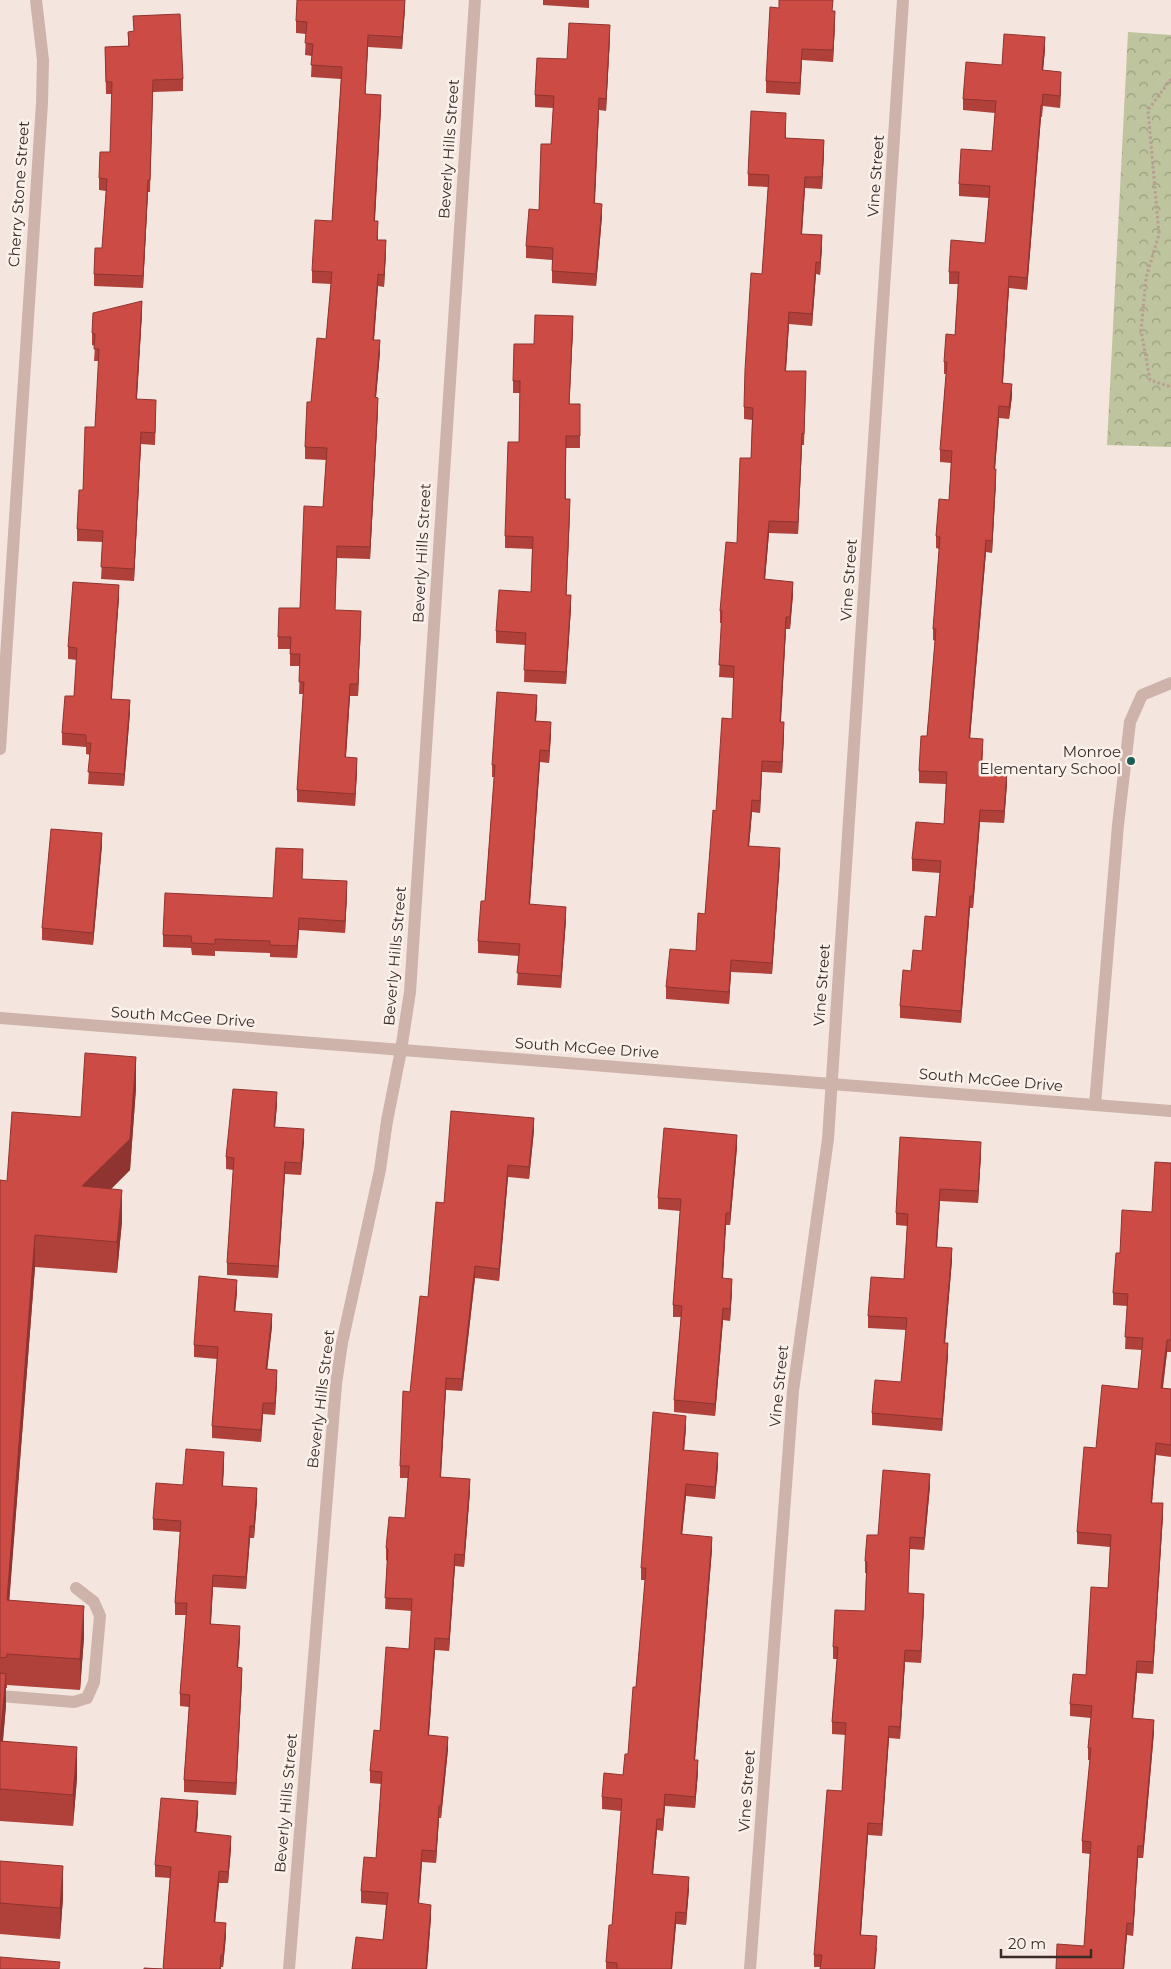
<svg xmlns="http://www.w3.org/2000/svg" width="1171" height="1969" font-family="Montserrat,sans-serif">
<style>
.park{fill:url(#park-crowns)}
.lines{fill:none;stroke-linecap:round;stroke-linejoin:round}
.path{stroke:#b99c93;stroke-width:3;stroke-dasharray:2.5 2.5;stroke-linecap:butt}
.service{stroke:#cdb3a9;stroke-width:12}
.minor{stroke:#cdb3a9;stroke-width:12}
.tertiary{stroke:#cdb3a9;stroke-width:12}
.wall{fill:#af403a}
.shaded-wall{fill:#8f3430}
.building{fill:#cc4b44;stroke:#8f3430}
.poi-dot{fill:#1c5e56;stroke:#fbf1eb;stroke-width:2}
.labels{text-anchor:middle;stroke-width:5;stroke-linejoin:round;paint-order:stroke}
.street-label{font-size:15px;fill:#3a2b29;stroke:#fbf1eb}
.poi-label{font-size:15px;fill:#3a2b29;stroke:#fbf1eb;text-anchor:end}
</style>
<defs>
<pattern id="park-crowns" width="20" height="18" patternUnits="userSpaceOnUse" patternTransform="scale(1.25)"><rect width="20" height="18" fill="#bec49d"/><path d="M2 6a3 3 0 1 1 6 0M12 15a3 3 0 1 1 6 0" fill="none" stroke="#9b9f80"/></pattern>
</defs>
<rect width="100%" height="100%" fill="#f4e5de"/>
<polygon class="park" points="1128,32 1171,35 1171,447 1107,445"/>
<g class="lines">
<polyline class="path" points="1171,79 1148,110 1159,234 1146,278 1141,330 1150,380 1171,387"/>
<g class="service">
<polyline points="1095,1105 1118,825 1130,722 1142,695 1171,683"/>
<polyline points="0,1696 74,1702 87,1698 94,1682 100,1616 94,1602 76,1588"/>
</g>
<g class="minor">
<polyline points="0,749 42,103 43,60 36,0"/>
<polyline points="289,1969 336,1384 342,1343 380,1170 387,1121 401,1050 410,992 475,0"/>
<polyline points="750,1969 793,1391 828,1139 903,0"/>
</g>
<polyline class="tertiary" points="0,1018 1171,1111"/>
</g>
<g class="wall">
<polygon points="543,0 589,0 589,8 543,5"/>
<polygon points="405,8 402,49 368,47 365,94 381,107 375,221 378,233 378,240 386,252 384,287 378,286 374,340 380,352 376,397 378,409 370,559 337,558 335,610 361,623 358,696 350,696 346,757 357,770 355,806 297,802 297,790 303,694 299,694 300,666 290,666 290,649 278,649 278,637 300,608 323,507 326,460 305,459 305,447 311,402 326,339 331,284 312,283 312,271 332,221 341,79 311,77 312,56 305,55 306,34 296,33 296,21"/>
<polygon points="779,8 833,11 835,23 833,62 802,60 800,95 766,93 766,81"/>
<polygon points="128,32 183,79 183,91 153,92 150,192 148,192 143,288 94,286 94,274 102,248 106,191 99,190 99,178 110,152 112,94 106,94 105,47 128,46"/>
<polygon points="610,37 606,111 599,110 595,203 602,216 596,286 552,283 552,260 526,258 526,246 539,210 551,144 553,108 535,107 535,95 567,59"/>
<polygon points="1045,49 1043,70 1061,84 1060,108 1043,106 1042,117 1041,117 1027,290 1009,288 1003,383 1012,396 1009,419 999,418 995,469 996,481 992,553 986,552 970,738 983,751 982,769 1007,783 1004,823 980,822 973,908 970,908 961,1023 900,1018 900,1006 911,971 922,951 936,917 940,873 912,871 912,859 944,824 946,784 919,783 919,771 927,736 935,641 933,640 933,629 939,549 936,548 936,536 949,500 951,463 940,462 940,450 946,374 944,374 944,362 955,335 958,284 949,284 949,272 985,243 989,198 959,196 959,184 992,151 995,113 963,110 963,99 1002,65"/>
<polygon points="786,125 786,138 824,152 822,189 805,188 802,234 822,247 820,275 816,274 812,326 789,324 786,371 806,383 804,445 802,445 798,534 769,533 765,579 793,594 790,629 786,629 781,722 784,734 782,773 762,772 760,813 752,812 749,846 780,860 772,974 731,972 729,1004 666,999 666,987 696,951 705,914 716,811 732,719 734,678 719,677 722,623 720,623 720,611 737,543 751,458 752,420 744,419 744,407 762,274 768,187 748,186 748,174"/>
<polygon points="142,313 137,399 156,412 155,445 141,444 134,581 101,579 103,542 77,541 77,529 83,490 95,427 99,361 94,361 95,346 92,345 92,333"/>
<polygon points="573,328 569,404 580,404 580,448 566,448 566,499 570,511 566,595 571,607 566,684 524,682 525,645 496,643 496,631 531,592 532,549 505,548 505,536 519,442 520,393 513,393 513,381 534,344"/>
<polygon points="119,597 111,699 130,712 124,786 88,784 90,755 86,754 86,747 62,745 62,733 74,696 77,660 68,659 68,647"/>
<polygon points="537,707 536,721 551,734 549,763 540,762 530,904 566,919 561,988 517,985 519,956 478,953 478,941 485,901 494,777 492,777 492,765"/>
<polygon points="102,845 93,945 42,940 42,928"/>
<polygon points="303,861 302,879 347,893 345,933 299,930 297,958 270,957 270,953 215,951 215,956 192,955 191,948 163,947 163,935 273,898"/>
<polygon points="136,1088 130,1170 111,1189 122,1221 117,1273 35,1267 9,1600 84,1637 80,1690 7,1685 7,1688 6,1688 6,1705 3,1741 77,1778 73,1826 0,1821 0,1180 7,1181 81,1117"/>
<polygon points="277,1104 275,1127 304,1141 301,1175 285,1174 278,1278 227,1275 227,1263 233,1170 226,1169 226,1157"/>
<polygon points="534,1130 529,1179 508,1177 499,1281 475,1278 462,1391 446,1390 441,1477 470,1491 464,1567 455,1566 449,1651 435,1650 429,1735 448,1749 441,1818 439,1818 436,1863 422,1862 419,1903 431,1917 427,1969 352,1969 383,1940 386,1905 361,1903 361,1891 376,1858 381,1784 370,1783 370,1771 380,1731 409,1649 412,1611 385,1609 387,1561 386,1560 386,1548 405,1518 408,1478 400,1478 400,1466 410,1392 428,1297 444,1203"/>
<polygon points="737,1147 730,1225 726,1225 723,1278 732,1291 730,1321 723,1320 715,1416 674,1412 674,1400 681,1317 673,1317 673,1305 680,1211 658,1209 658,1198"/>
<polygon points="981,1154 978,1203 940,1201 937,1247 952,1260 945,1343 948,1355 942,1431 872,1425 872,1413 901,1382 906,1330 868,1328 868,1316 904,1279 907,1226 896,1225 896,1213"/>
<polygon points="1171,1163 1171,1352 1167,1352 1163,1388 1171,1389 1171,1457 1156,1455 1152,1503 1163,1515 1153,1674 1137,1673 1133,1718 1154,1732 1143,1858 1138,1858 1133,1936 1127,1935 1124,1969 1056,1969 1084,1946 1090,1854 1082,1853 1082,1841 1090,1760 1088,1760 1088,1748 1091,1718 1070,1716 1070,1704 1086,1675 1108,1588 1110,1547 1077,1544 1077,1532 1096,1448 1138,1389 1142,1350 1125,1349 1127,1306 1113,1305 1113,1293 1120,1253 1152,1212"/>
<polygon points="237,1292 235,1311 272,1326 267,1369 277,1382 275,1415 263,1414 261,1442 212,1438 212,1426 217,1359 194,1357 194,1345"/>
<polygon points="686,1428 684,1450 718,1465 715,1499 686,1496 682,1534 712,1549 695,1760 698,1772 695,1808 665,1806 663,1831 657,1830 653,1874 689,1888 686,1925 676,1924 672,1969 606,1969 606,1962 612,1925 621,1811 602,1809 602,1797 623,1775 628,1754 636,1687 645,1580 641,1580 641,1568"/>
<polygon points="224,1464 223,1486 257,1500 254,1538 250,1538 246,1589 213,1587 211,1624 240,1638 238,1667 242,1679 236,1795 184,1792 184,1780 189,1707 180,1706 180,1694 186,1615 175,1615 175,1603 180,1532 153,1530 153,1519 183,1485"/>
<polygon points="930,1486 924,1550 910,1549 908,1593 924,1606 921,1663 905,1662 900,1739 889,1738 882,1836 868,1835 861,1935 877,1948 875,1969 820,1969 821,1967 814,1967 814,1955 842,1791 846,1735 832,1734 832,1722 837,1659 833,1659 833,1647 865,1611 866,1573 865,1573 865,1561 878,1535"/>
<polygon points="198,1813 196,1833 231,1848 228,1883 219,1883 215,1922 226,1935 223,1967 221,1967 221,1969 163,1969 170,1878 155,1877 155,1865"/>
<polygon points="0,1861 63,1897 60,1939 0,1934"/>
</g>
<g class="shaded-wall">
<polygon points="405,0 405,8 402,49 402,37"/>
<polygon points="835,11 835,23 833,62 833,50"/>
<polygon points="610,25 610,37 606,111 606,99"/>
<polygon points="368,35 368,47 365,106 365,94"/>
<polygon points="1045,37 1045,49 1042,82 1042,70"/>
<polygon points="802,49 802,60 800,95 800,83"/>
<polygon points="1061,72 1061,84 1060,108 1060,96"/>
<polygon points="381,95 381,107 374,233 374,221"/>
<polygon points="599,98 599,110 594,215 594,203"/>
<polygon points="1041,105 1041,117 1027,290 1027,278"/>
<polygon points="824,140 824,152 822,189 822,177"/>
<polygon points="805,177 805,188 801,246 801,234"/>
<polygon points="148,180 148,192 143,288 143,276"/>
<polygon points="602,204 602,216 596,286 596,274"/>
<polygon points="822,235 822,247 820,275 820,263"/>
<polygon points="386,240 386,252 384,287 384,275"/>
<polygon points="816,262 816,274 812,326 812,314"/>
<polygon points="378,274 378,286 373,352 373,340"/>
<polygon points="1009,276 1009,288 1002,395 1002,383"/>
<polygon points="142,301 142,313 136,411 136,399"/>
<polygon points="789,312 789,324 785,383 785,371"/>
<polygon points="573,316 573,328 569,416 569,404"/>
<polygon points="380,340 380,352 375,409 375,397"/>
<polygon points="1012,384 1012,396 1009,419 1009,407"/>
<polygon points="378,398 378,409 370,559 370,547"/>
<polygon points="999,406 999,418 994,481 994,469"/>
<polygon points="141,432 141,444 134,581 134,569"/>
<polygon points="802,433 802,445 798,534 798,522"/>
<polygon points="996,469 996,481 992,553 992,541"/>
<polygon points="570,499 570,511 566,607 566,595"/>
<polygon points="769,521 769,533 764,591 764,579"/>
<polygon points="986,540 986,552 969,750 969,738"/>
<polygon points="793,582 793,594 790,629 790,617"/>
<polygon points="119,585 119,597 111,711 111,699"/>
<polygon points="571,595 571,607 566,684 566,672"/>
<polygon points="361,611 361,623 358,696 358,684"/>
<polygon points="786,617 786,629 780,734 780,722"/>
<polygon points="350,684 350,696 345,769 345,757"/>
<polygon points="537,695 537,707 535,733 535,721"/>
<polygon points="130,700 130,712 124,786 124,774"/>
<polygon points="551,722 551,734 549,763 549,751"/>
<polygon points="784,722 784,734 782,773 782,762"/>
<polygon points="540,750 540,762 529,916 529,904"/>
<polygon points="357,758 357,770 355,806 355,794"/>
<polygon points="762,761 762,772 760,813 760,801"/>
<polygon points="1007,771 1007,783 1004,823 1004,811"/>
<polygon points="752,800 752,812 748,858 748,846"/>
<polygon points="980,810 980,822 973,908 973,896"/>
<polygon points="102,833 102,845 93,945 93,933"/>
<polygon points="780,848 780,860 772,974 772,963"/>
<polygon points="347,881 347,893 345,933 345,921"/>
<polygon points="970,896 970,908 961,1023 961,1011"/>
<polygon points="566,907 566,919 561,988 561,976"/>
<polygon points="299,918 299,930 297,958 297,946"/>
<polygon points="731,960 731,972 729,1004 729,992"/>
<polygon points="136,1057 136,1088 130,1170 82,1218 82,1186"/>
<polygon points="277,1092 277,1104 274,1139 274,1127"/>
<polygon points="534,1118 534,1130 529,1179 529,1167"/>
<polygon points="304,1129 304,1141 301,1175 301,1163"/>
<polygon points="737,1135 737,1147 730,1225 730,1213"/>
<polygon points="981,1142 981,1154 978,1203 978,1191"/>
<polygon points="285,1162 285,1174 278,1278 278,1266"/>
<polygon points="508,1165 508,1177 499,1281 499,1269"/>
<polygon points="940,1189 940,1201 936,1258 936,1247"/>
<polygon points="122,1190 122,1221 117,1273 117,1242"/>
<polygon points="726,1213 726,1225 722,1290 722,1278"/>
<polygon points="35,1235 35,1267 7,1631 7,1600"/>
<polygon points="952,1248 952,1260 944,1355 944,1343"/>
<polygon points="475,1266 475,1278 462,1391 462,1379"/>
<polygon points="732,1279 732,1291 730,1321 730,1309"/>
<polygon points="237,1280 237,1292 234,1323 234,1311"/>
<polygon points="723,1308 723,1320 715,1416 715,1404"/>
<polygon points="272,1314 272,1326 266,1381 266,1369"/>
<polygon points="1167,1340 1167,1352 1161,1400 1161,1388"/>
<polygon points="948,1343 948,1355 942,1431 942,1419"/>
<polygon points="277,1370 277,1382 275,1415 275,1403"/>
<polygon points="446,1378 446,1390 440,1489 440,1477"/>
<polygon points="263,1403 263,1414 261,1442 261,1430"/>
<polygon points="686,1416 686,1428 683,1462 683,1450"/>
<polygon points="1156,1443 1156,1455 1151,1515 1151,1503"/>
<polygon points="224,1452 224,1464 222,1498 222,1486"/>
<polygon points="718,1453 718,1465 715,1499 715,1487"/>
<polygon points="930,1474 930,1486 924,1550 924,1538"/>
<polygon points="470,1479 470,1491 464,1567 464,1555"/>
<polygon points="686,1484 686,1496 681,1546 681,1534"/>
<polygon points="257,1488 257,1500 254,1538 254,1526"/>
<polygon points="1163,1503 1163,1515 1153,1674 1153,1662"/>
<polygon points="250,1526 250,1538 246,1589 246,1577"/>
<polygon points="712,1537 712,1549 694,1772 694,1760"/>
<polygon points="455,1554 455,1566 449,1651 449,1639"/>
<polygon points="213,1575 213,1587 210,1636 210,1624"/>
<polygon points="924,1594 924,1606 921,1663 921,1651"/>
<polygon points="84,1606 84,1637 80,1690 80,1659"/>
<polygon points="240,1626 240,1638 237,1679 237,1667"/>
<polygon points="435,1638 435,1650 428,1747 428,1735"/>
<polygon points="905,1650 905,1662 900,1739 900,1727"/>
<polygon points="1137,1661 1137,1673 1132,1730 1132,1718"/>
<polygon points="242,1668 242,1679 236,1795 236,1783"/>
<polygon points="6,1674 6,1705 0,1772 0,1741"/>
<polygon points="1154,1720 1154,1732 1143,1858 1143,1846"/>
<polygon points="889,1726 889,1738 882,1836 882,1824"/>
<polygon points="448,1737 448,1749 441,1818 441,1806"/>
<polygon points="77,1747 77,1778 73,1826 73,1795"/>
<polygon points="698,1760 698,1772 695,1808 695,1797"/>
<polygon points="665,1794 665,1806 663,1831 663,1819"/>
<polygon points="198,1801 198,1813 195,1844 195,1832"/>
<polygon points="439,1806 439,1818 436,1863 436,1851"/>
<polygon points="657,1819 657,1830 652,1885 652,1874"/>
<polygon points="868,1823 868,1835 860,1947 860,1935"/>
<polygon points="231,1836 231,1848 228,1883 228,1872"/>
<polygon points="1138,1846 1138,1858 1133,1936 1133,1924"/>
<polygon points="422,1850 422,1862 418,1915 418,1903"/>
<polygon points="63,1866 63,1897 60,1939 60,1908"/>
<polygon points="219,1871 219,1883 214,1934 214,1922"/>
<polygon points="689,1877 689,1888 686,1925 686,1913"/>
<polygon points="431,1905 431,1917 427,1969 426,1969"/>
<polygon points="676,1912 676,1924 672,1969 671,1969"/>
<polygon points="226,1923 226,1935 223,1967 223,1955"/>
<polygon points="1127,1923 1127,1935 1124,1969 1123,1969"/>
<polygon points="877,1936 875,1969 874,1969"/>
</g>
<g class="building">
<polygon points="297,0 405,0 402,37 368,35 365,94 381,95 374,221 378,221 377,240 386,240 384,275 378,274 373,340 380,340 375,397 378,398 370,547 337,546 335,610 361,611 358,684 350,684 345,757 357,758 355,794 297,790 304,682 299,682 300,654 290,654 291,637 278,637 279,608 300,608 304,506 323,507 327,448 305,447 307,402 311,402 317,338 326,339 332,272 312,271 315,220 332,221 342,67 311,65 313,44 305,43 307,22 296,21"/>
<polygon points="779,0 833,0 832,11 835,11 833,50 802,49 800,83 766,81 770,7 779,8"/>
<polygon points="180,14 183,79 153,80 150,180 148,180 143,276 94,274 95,248 102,248 107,179 99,178 100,152 110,152 112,82 106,82 105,47 129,46 128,32 134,31 133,16"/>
<polygon points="569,23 610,25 606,99 599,98 594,203 602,204 596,274 552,271 553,248 526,246 529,209 539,210 541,144 551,144 554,96 535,95 537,58 567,59"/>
<polygon points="1004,34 1045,37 1042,70 1061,72 1060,96 1043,94 1042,105 1041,105 1027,278 1009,276 1002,383 1012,384 1009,407 999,406 994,469 996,469 992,541 986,540 969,738 983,739 981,769 1007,771 1004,811 980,810 973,896 970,896 961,1011 900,1006 903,970 911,971 913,950 922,951 925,916 936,917 941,861 912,859 916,822 944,824 947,772 919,771 921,736 927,736 936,629 933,629 940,537 936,536 939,499 949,500 952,451 940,450 947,362 944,362 946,334 955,335 959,272 949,272 951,240 985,243 990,186 959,184 961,149 992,151 996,101 963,99 966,62 1002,65"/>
<polygon points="751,111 786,113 785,138 824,140 822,177 805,177 801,234 822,235 820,263 816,262 812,314 789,312 785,371 806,371 804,434 802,433 798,522 769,521 764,579 793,582 790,617 786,617 780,722 784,722 782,762 762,761 760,801 752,800 748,846 780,848 772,963 731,960 729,992 666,987 670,949 696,951 698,913 705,914 713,810 716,811 722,718 732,719 734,666 719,665 722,611 720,611 726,542 737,543 740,458 751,458 753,408 744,407 745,370 751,273 762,274 769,175 748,174"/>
<polygon points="142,301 136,399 156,400 155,433 141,432 134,569 101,567 103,531 77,529 79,490 83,490 85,427 95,427 99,349 94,349 95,334 92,333 93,313"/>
<polygon points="535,315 573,316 569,404 580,404 580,436 566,436 565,499 570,499 566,595 571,595 566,672 524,670 526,633 496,631 499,590 531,592 533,537 505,536 508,442 519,442 520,381 513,381 514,344 534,344"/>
<polygon points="73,582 119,585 111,699 130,700 124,774 88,772 91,743 86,743 86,735 62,733 65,696 74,696 77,648 68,647"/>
<polygon points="497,692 537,695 535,721 551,722 549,751 540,750 529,904 566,907 561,976 517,973 520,944 478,941 481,901 485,901 495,765 492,765"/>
<polygon points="51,829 102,833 93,933 42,928"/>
<polygon points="276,848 303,849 302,879 347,881 345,921 299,918 297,946 270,945 270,941 215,939 215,944 192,943 191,936 163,935 165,893 273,898"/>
<polygon points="85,1053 136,1057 130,1139 82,1186 122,1190 117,1242 35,1235 7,1600 84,1606 80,1659 7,1654 7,1657 0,1658 0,1180 7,1181 12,1112 81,1117"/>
<polygon points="233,1089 277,1092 274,1127 304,1129 301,1163 285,1162 278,1266 227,1263 234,1158 226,1157"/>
<polygon points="451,1111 534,1118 529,1167 508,1165 499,1269 475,1266 462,1379 446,1378 440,1477 470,1479 464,1555 455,1554 449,1639 435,1638 428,1735 448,1737 441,1806 439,1806 436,1851 422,1850 418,1903 431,1905 426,1969 352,1969 356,1937 383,1940 388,1893 361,1891 364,1857 376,1858 382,1772 370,1771 374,1730 380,1731 386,1647 409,1649 412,1599 385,1598 388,1549 386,1548 389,1517 405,1518 409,1466 400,1466 403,1391 410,1392 420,1296 428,1297 436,1202 444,1203"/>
<polygon points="664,1128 737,1135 730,1213 726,1213 722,1278 732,1279 730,1309 723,1308 715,1404 674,1400 682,1306 673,1305 681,1199 658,1198"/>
<polygon points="900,1137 981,1142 978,1191 940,1189 936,1247 952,1248 944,1343 948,1343 942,1419 872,1413 875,1380 901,1382 907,1318 868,1316 871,1277 904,1279 908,1214 896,1213"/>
<polygon points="1155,1162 1171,1163 1171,1340 1167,1340 1161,1388 1171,1389 1171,1445 1156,1443 1151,1503 1163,1503 1153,1662 1137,1661 1132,1718 1154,1720 1143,1846 1138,1846 1133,1924 1127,1923 1123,1969 1056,1969 1057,1944 1084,1946 1091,1842 1082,1841 1091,1748 1088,1748 1092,1706 1070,1704 1073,1674 1086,1675 1091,1587 1108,1588 1111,1535 1077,1532 1084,1447 1096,1448 1102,1385 1138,1389 1143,1338 1125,1337 1128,1294 1113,1293 1116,1253 1120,1253 1122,1210 1152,1212"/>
<polygon points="199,1276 237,1280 234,1311 272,1314 266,1369 277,1370 275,1403 263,1403 261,1430 212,1426 218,1347 194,1345"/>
<polygon points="653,1412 686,1416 683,1450 718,1453 715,1487 686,1484 681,1534 712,1537 694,1760 698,1760 695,1797 665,1794 663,1819 657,1819 652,1874 689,1877 686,1913 676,1912 671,1969 617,1969 617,1963 606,1962 609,1925 612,1925 622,1799 602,1797 604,1773 623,1775 625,1754 628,1754 633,1687 636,1687 646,1568 641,1568"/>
<polygon points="186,1449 224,1452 222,1486 257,1488 254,1526 250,1526 246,1577 213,1575 210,1624 240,1626 237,1667 242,1668 236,1783 184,1780 190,1695 180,1694 187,1603 175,1603 181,1521 153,1519 156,1483 183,1485"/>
<polygon points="883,1470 930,1474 924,1538 910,1537 908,1593 924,1594 921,1651 905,1650 900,1727 889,1726 882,1824 868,1823 860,1935 877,1936 874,1969 820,1969 822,1955 814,1955 827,1790 842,1791 846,1723 832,1722 838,1647 833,1647 835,1610 865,1611 867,1562 865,1561 867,1535 878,1535"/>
<polygon points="0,1673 6,1674 0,1741 77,1747 73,1795 0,1789"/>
<polygon points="161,1798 198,1801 195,1832 231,1836 228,1872 219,1871 214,1922 226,1923 223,1955 221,1955 220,1969 163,1969 171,1867 155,1865"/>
<polygon points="0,1861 63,1866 60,1908 0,1903"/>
<polygon points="0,1957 60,1962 59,1969 0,1969"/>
<polygon points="144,1968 162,1969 144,1969"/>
</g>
<circle class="poi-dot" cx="1131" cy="761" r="5"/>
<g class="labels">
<g class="street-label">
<text transform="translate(449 149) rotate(-86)" y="5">Beverly Hills Street</text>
<text transform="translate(876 176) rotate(-86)" y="5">Vine Street</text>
<text transform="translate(19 194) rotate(-86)" y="5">Cherry Stone Street</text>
<text transform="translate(422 553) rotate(-87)" y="5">Beverly Hills Street</text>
<text transform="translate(849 580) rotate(-86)" y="5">Vine Street</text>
<text transform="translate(395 956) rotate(-85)" y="5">Beverly Hills Street</text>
<text transform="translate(822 985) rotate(-86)" y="5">Vine Street</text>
<text transform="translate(183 1017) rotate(4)" y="5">South McGee Drive</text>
<text transform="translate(587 1048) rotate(4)" y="5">South McGee Drive</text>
<text transform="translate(991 1080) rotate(5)" y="5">South McGee Drive</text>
<text transform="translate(779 1386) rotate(-84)" y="5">Vine Street</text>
<text transform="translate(321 1399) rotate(-83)" y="5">Beverly Hills Street</text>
<text transform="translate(747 1791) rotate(-86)" y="5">Vine Street</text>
<text transform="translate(286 1803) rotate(-85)" y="5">Beverly Hills Street</text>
</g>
<g class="poi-label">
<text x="1121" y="757">Monroe<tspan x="1121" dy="17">Elementary School</tspan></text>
</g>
</g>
<path d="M1001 1949v8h90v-8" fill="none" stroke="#3a2b29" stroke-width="2.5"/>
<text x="1008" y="1949" font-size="15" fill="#3a2b29" stroke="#fbf1eb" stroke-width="4" paint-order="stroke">20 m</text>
</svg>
